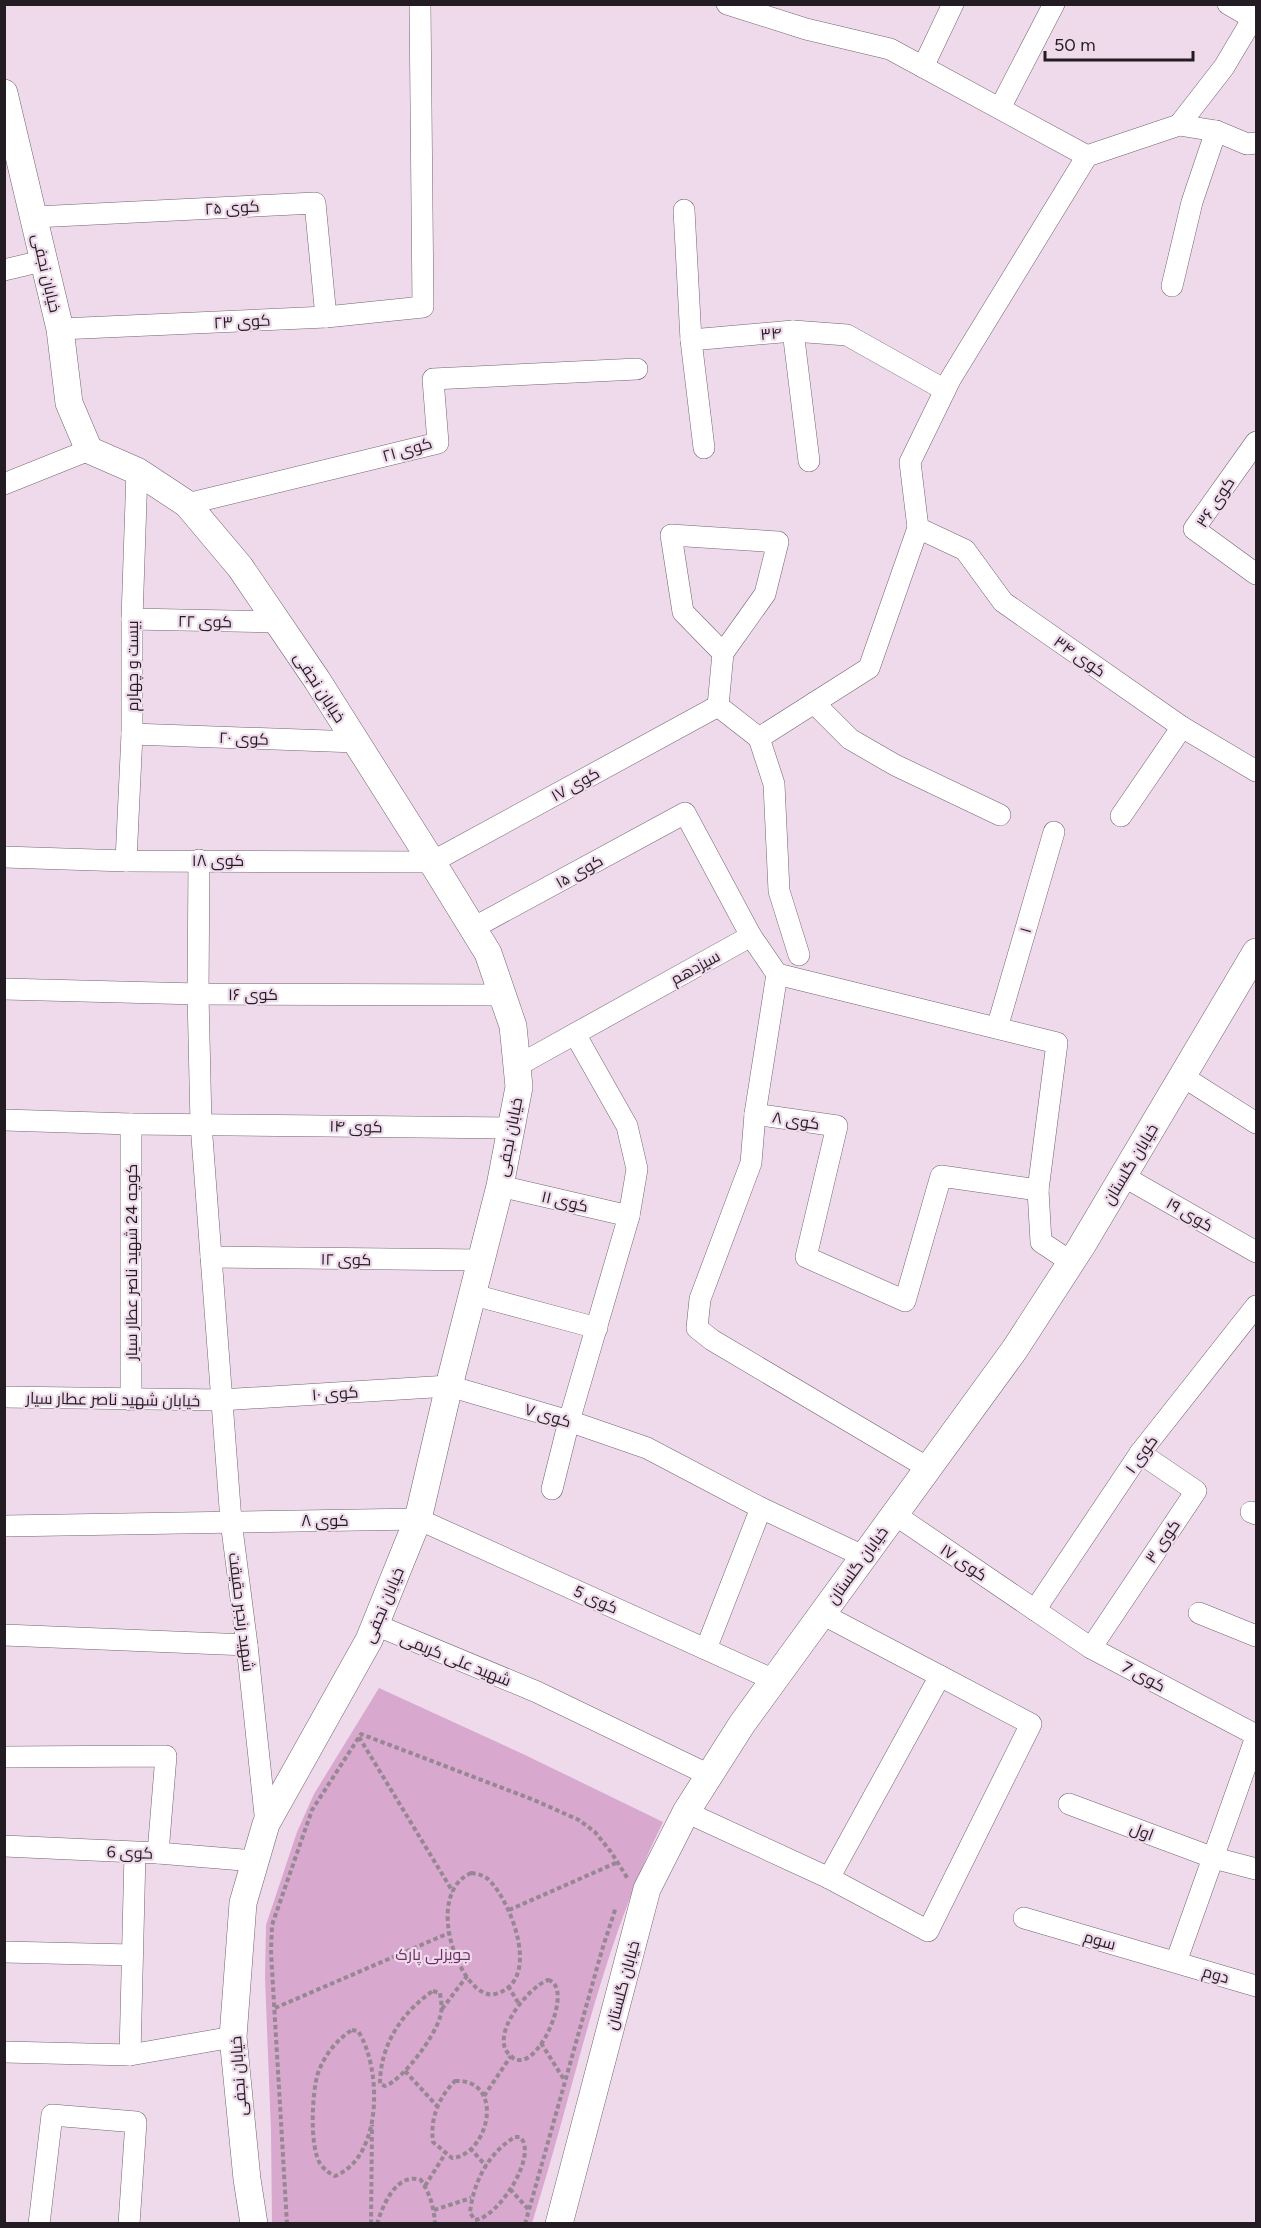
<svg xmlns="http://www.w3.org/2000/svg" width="1261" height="2228" font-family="Figtree,Cairo,sans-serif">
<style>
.green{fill:#d8a8cf}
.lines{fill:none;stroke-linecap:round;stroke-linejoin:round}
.minor-casing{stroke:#756371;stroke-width:22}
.tertiary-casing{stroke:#756371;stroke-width:28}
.path{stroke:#968793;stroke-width:4;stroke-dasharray:4.5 3;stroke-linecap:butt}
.minor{stroke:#fff;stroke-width:21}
.tertiary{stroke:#fff;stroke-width:27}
.labels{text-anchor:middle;stroke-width:4.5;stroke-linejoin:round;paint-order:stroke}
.street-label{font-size:16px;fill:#231c22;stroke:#eedaea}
.park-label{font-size:16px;fill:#6c3065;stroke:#eedaea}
</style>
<rect width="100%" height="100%" fill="#eedaea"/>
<path class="green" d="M379,1688L523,1754L663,1822C599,1952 575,2088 532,2223H272L271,2131L265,1977L266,1925L297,1832L314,1794Z"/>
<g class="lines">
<defs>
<g id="minor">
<polyline points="727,4 806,29 890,49 1087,156"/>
<polyline points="1228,4 1254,19"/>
<polyline points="923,67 953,4"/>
<polyline points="1000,108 1054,4"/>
<polyline points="1179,125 1224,67 1256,13"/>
<polyline points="684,210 691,340"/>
<polyline points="35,217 315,203 326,317"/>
<polyline points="4,270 42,261"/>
<polyline points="1172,286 1192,202 1216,131"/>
<polyline points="60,329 326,317 423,307 420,4"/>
<polyline points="793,331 809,461"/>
<polyline points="1256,442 1194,529 1256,574"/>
<polyline points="704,448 691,340 793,331 847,335 945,390"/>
<polyline points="4,484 89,450"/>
<polyline points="187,504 438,443 433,379 637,369"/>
<polyline points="918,528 965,550 1003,602 1182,727 1256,771"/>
<polyline points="132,619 278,622"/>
<polyline points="814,703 850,739 895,765 1000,815"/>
<polyline points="718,706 723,653 765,594 778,542 671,535 683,612 723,653"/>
<polyline points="718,706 759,738"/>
<polyline points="132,734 356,742"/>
<polyline points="1121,816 1182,727"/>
<polyline points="4,857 126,861 432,862 718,706"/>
<polyline points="199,860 198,994 201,1124 231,1521 247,1645 266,1824"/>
<polyline points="126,861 132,734 132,619 137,471"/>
<polyline points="473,928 685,813 751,936 517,1066"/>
<polyline points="751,936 777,974 1057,1043 1038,1190 941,1176 905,1301 806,1257 837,1126 755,1114"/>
<polyline points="799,955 779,891 774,784 759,738 869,668 918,528 910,462 951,378 1087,156 1179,125 1216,131 1247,144 1256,143"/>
<polyline points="777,974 755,1114 751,1163 700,1299 697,1328 712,1340 928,1468"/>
<polyline points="4,989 198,994 502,995"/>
<polyline points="997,1028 1054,832"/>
<polyline points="1182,1076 1256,1123"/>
<polyline points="4,1120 131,1124 511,1128"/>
<polyline points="131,1124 131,1400"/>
<polyline points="1123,1176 1256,1252"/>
<polyline points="500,1186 629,1216"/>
<polyline points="1038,1190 1041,1242 1071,1262"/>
<polyline points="211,1257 482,1260"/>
<polyline points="474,1295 597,1328"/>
<polyline points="4,1397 221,1400 449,1386 569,1421 647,1448 761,1508 863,1556"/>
<polyline points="552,1489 569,1421 629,1216 637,1169 627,1126 575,1034"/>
<polyline points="1251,1512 1256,1514"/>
<polyline points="894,1514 1091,1648 1256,1735"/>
<polyline points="4,1526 418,1519 774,1680"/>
<polyline points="1035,1610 1140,1453 1256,1306"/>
<polyline points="1199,1613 1256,1636"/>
<polyline points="822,1614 940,1676 829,1878"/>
<polyline points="376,1625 537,1692 709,1775"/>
<polyline points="4,1635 247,1645"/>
<polyline points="1091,1648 1196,1491 1140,1453"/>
<polyline points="706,1649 761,1508"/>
<polyline points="4,1757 166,1756 158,1853"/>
<polyline points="1069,1804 1214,1858 1256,1869"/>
<polyline points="686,1812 829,1878 928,1931 1031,1724 940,1676"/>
<polyline points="4,1846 158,1853 255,1861"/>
<polyline points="1024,1918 1256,1986"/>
<polyline points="4,1952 132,1955"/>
<polyline points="1176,1962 1256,1737"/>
<polyline points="4,2052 130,2055 233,2037"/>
<polyline points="130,2055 135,1853"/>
<polyline points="39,2224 52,2115 136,2122 129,2224"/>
</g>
<g id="tertiary">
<polyline points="4,93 60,329 69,403 89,450 137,471 187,504 240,567 317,680 432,862 488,953 513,1026 519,1087 500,1186 449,1386 418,1519 369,1640 266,1824 243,1903 233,2037 247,2179 254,2224"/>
<polyline points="559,2224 647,1889 686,1812 742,1724 1015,1349 1081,1247 1256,952"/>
</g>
</defs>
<use href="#minor" class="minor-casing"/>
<use href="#tertiary" class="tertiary-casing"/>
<g class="path">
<polyline points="359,1737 453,1892"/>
<path d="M471,1873C479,1874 486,1876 491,1882C512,1905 542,1982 495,1994C462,2002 421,1895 471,1873Z"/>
<polyline points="509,1910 618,1862"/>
<path d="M548,1980C574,1986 542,2063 519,2060C515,2060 514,2059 511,2056C487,2038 528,1987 548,1980Z"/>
<polyline points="508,1986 519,2004"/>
<path d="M433,1991L440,1993C441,2001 443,2008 440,2017C435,2036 403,2080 385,2086L380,2084C380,2045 402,2012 433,1991Z"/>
<polyline points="275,2008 449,1933"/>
<polyline points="442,2009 467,1976"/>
<path d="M352,2030L358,2031C382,2068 383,2157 335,2176C329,2173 325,2170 321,2165C309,2149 312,2091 318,2073C324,2056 336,2040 352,2030Z"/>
<polyline points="541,2043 565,2081"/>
<polyline points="405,2071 437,2106"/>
<path d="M455,2081C506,2079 489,2155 452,2158L433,2142C430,2119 438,2098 455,2081Z"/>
<polyline points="484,2096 511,2056"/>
<path d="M515,2137H520C539,2155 498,2218 475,2220L470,2213C473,2183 488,2153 515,2137Z"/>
<polyline points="470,2148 486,2166"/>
<polyline points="425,2186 445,2154"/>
<polyline points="510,2189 529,2210"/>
<polyline points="434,2210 471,2198"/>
<polyline points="287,2224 271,1952 272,1925 312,1810 361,1734 534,1800 579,1820 595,1832 611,1852 628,1879"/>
<polyline points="371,2224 372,2125"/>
<path d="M377,2224C383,2204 397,2172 421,2180C430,2194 434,2207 435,2224"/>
<polyline points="525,2224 602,1950 616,1907"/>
</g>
<use href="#minor" class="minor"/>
<use href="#tertiary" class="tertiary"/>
</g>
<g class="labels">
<g class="street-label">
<text transform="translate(232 207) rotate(-3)" y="6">کوی ۲۵</text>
<text transform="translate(47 273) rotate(77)" y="6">خیابان نجفی</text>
<text transform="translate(242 321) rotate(-3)" y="6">کوی ۲۳</text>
<text transform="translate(771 333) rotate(-5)" y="6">۳۴</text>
<text transform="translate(407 449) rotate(-16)" y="6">کوی ۲۱</text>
<text transform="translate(1215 502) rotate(-57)" y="6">کوی ۳۶</text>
<text transform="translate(205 621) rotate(1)" y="6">کوی ۲۲</text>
<text transform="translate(1080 656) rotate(35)" y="6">کوی ۳۴</text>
<text transform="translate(132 666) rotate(-90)" y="6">بیست و چهارم</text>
<text transform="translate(320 687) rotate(57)" y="6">خیابان نجفی</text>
<text transform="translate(244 738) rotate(2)" y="6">کوی ۲۰</text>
<text transform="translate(575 784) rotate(-29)" y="6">کوی ۱۷</text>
<text x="218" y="866">کوی ۱۸</text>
<text transform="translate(579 871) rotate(-29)" y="6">کوی ۱۵</text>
<text transform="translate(1025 930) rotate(-74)" y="6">۱</text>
<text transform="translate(695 967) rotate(-29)" y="6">سیزدهم</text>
<text x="253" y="1000">کوی ۱۶</text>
<text transform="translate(796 1120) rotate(9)" y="6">کوی ۸</text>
<text transform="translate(356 1126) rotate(1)" y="6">کوی ۱۴</text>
<text transform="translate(509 1137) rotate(-79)" y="6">خیابان نجفی</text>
<text transform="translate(1130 1164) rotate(-59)" y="6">خیابان گلستان</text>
<text transform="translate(565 1201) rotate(13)" y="6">کوی ۱۱</text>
<text transform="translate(1190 1214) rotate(30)" y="6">کوی ۱۹</text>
<text transform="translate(346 1259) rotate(1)" y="6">کوی ۱۲</text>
<text transform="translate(131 1262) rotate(-90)" y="6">کوچه 24 شهید ناصر عطار سیار</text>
<text transform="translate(335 1393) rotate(-4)" y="6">کوی ۱۰</text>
<text transform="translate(113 1399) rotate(1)" y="6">خیابان شهید ناصر عطار سیار</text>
<text transform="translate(548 1415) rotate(17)" y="6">کوی ۷</text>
<text transform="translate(1141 1454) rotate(-54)" y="6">کوی ۱</text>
<text x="325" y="1526">کوی ۸</text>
<text transform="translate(1162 1541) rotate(-56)" y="6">کوی ۳</text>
<text transform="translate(964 1562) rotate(34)" y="6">کوی ۱۷</text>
<text transform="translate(857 1565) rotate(-54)" y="6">خیابان گلستان</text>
<text transform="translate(596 1599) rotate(24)" y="6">کوی 5</text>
<text transform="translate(383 1605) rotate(-67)" y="6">خیابان نجفی</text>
<text transform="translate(242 1612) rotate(83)" y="6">شهید رنجبر حقیقت</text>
<text transform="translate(456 1659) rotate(22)" y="6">شهید علی کریمی</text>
<text transform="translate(1144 1676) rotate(28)" y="6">کوی 7</text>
<text transform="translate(1142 1831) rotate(21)" y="6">اول</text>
<text transform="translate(130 1852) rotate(2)" y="6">کوی 6</text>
<text transform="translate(1100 1940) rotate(16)" y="6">سوم</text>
<text transform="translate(1216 1974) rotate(16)" y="6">دوم</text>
<text transform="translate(622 1985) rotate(-75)" y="6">خیابان گلستان</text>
<text transform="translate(238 2076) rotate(-94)" y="6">خیابان نجفی</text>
</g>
<g class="park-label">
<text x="433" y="1960">جویزلی پارک</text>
</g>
</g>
<rect width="1261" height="2228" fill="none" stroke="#231c22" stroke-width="12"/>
<path d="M1045 51v9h148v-9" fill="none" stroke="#231c22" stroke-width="3"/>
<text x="1054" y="51" font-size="18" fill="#231c22" stroke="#eedaea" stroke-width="4.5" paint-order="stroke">50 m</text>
</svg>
